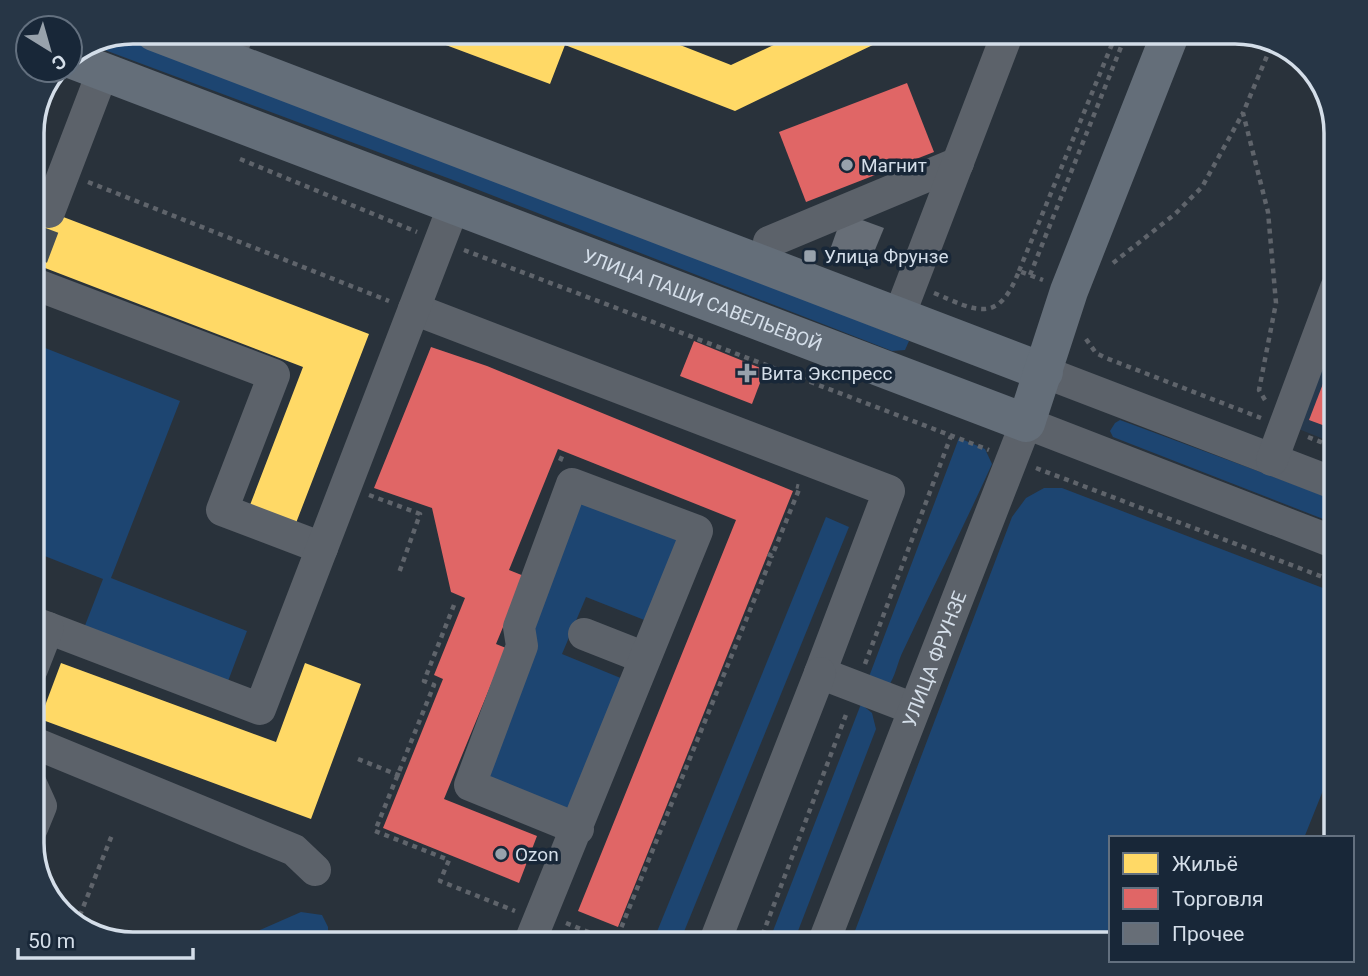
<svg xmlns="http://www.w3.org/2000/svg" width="1368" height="976" font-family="Roboto,sans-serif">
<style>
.built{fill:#26394e}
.green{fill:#1d4571}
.homes{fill:#ffd966}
.shops{fill:#e06666}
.building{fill:#676e77}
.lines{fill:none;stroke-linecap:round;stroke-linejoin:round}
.minor-tunnel{stroke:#434c55;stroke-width:32;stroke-dasharray:32 16;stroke-linecap:butt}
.path{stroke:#5f646b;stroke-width:4.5;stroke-dasharray:5 5;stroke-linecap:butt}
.minor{stroke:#5c626a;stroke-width:32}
.major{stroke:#646e79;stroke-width:38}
.poi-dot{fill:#98a2ac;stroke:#182738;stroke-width:2.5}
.labels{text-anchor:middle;stroke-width:7;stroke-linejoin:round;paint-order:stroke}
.poi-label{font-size:19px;fill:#d4dee9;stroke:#182738;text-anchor:start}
.street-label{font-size:19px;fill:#d4dee9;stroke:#182738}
.rim{fill:none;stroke:#d4dee9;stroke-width:3.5}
</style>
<rect width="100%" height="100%" fill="#29323b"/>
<polygon class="built" points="1336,327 1336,444 1296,428"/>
<g class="green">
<polygon points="127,34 459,159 909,341 905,350 892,351 453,180 94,46"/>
<polygon points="35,344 180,401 111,578 247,631 222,697 79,641 103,579 32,551 32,352"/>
<polygon points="1120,420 1336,500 1336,524 1113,437 1110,431 1115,423"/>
<path d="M959,438L985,449L992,464C964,526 933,587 904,649C897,662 896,677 887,688L867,682Z"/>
<polygon points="1044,488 1062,488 1336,593 1336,758 1304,838 1111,838 1111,944 850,944 1012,517 1026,498"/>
<polygon points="577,494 686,538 652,623 586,597 562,654 628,681 573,819 479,780 527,626"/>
<polygon points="826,517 849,527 679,944 652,944"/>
<polygon points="861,704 872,713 876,729 793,944 768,944"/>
<polygon points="301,912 322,915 328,927 328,944 263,944 257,938 260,930"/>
</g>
<g class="homes">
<polygon points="411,32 548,32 560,36 562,32 647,32 731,65 801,32 900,32 735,111 565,45 550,84"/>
<polygon points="32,205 369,334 296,523 250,505 303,367 32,263"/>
<polygon points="61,663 276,742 305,663 361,684 311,819 40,719"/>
</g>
<g class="shops">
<polygon points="907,83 934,152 806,202 779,132"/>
<polygon points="694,341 765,370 752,404 680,376"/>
<polygon points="431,347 487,366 793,491 618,927 578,911 736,520 558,449 509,570 524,576 496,644 506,648 444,799 537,836 519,883 383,828 443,679 434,675 465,598 451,592 432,508 374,488"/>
<polygon points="1336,350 1336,430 1309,420"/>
</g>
<polygon class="building" points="843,213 884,228 870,262 831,247"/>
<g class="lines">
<polyline class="minor-tunnel" points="32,257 49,212"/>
<g class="path">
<polyline points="240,159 417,232"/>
<polyline points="88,182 389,301"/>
<polyline points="464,250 989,450"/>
<polyline points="1113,263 1175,214 1202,187 1243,113"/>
<polyline points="1019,271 1117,32"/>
<polyline points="1030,275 1127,32"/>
<path d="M934,293C977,311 998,325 1019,271L1043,280"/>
<polyline points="1086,339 1096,353 1106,358 1261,418"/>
<polyline points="1265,400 1259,390 1276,303 1268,212 1243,113 1272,44"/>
<polyline points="1308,437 1336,448"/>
<polyline points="560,461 564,452"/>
<polyline points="1036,468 1336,582"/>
<polyline points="369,495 420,514 399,573"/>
<polyline points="768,554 772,556 800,487 796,486"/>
<polyline points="454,605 424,681 434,685 375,831 449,860 440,881 515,911"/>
<polyline points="865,664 951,436"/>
<polyline points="358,759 403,777"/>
<polyline points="566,923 615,943 772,556"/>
<polyline points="76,925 112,835"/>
<polyline points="759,944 847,712"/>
</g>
<g class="minor">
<polyline points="228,60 238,32"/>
<polyline points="49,212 103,71"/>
<polyline points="769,242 958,163"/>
<polyline points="32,283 274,375 222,510 322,548"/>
<polyline points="414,309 889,491 820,673 914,709"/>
<polyline points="899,316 1008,32"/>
<polyline points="1044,372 1336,484"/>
<polyline points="1272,460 1336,288"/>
<polyline points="48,628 260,709 454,205"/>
<polyline points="584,634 645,658"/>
<polyline points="32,669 48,628 32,622"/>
<polyline points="32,742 294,850 315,870"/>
<polyline points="32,828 41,806 32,786"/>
<polyline points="529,944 697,531 572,484 519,627 522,646 470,785 578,829"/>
<polyline points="714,944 820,673"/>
<path id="s1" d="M823,944L1026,423L1336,543"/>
</g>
<g class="major">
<polyline points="154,32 1044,372"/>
<path id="s2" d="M70,59L1026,423L1069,291L1171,32"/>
</g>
</g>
<g class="poi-dot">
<circle cx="847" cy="165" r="7"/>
<rect x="803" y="249" width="14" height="14" rx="3.5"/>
<path d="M743.5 362.5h7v7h7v7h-7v7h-7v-7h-7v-7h7z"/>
<circle cx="501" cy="854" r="7"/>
</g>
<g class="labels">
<g class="poi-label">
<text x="861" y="172">Магнит</text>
<text x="824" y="263">Улица Фрунзе</text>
<text x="761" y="380">Вита Экспресс</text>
<text x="515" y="861">Ozon</text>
</g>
<g class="street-label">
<text dy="7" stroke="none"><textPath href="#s2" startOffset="677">УЛИЦА ПАШИ САВЕЛЬЕВОЙ</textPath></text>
<text dy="7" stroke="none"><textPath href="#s1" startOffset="306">УЛИЦА ФРУНЗЕ</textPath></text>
</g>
</g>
<path d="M0 0H1368V976H0ZM133 44H1235A89 89 0 0 1 1324 133V843A89 89 0 0 1 1235 932H133A89 89 0 0 1 44 843V133A89 89 0 0 1 133 44Z" fill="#273646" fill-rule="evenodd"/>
<path class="rim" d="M133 44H1235A89 89 0 0 1 1324 133V843A89 89 0 0 1 1235 932H133A89 89 0 0 1 44 843V133A89 89 0 0 1 133 44Z"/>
<rect x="1109" y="836" width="245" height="126" fill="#182738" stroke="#63707f" stroke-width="2"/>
<rect x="1123" y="853" width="35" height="21" fill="#ffd966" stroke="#63707f" stroke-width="2"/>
<text x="1172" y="871" font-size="21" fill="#d4dee9">Жильё</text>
<rect x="1123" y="888" width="35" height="21" fill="#e06666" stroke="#63707f" stroke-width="2"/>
<text x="1172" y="906" font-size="21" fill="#d4dee9">Торговля</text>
<rect x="1123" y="923" width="35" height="21" fill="#676e77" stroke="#63707f" stroke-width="2"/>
<text x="1172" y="941" font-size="21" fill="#d4dee9">Прочее</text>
<g transform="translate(49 49) rotate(143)"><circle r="33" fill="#182738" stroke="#63707f" stroke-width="2"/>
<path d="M0-5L12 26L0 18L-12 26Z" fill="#98a2ac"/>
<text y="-10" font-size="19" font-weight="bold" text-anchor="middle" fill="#d4dee9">С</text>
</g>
<path d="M18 948v10h175v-10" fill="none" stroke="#d4dee9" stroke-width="3.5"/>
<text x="28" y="948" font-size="21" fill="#d4dee9" stroke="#182738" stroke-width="5" paint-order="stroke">50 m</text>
</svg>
